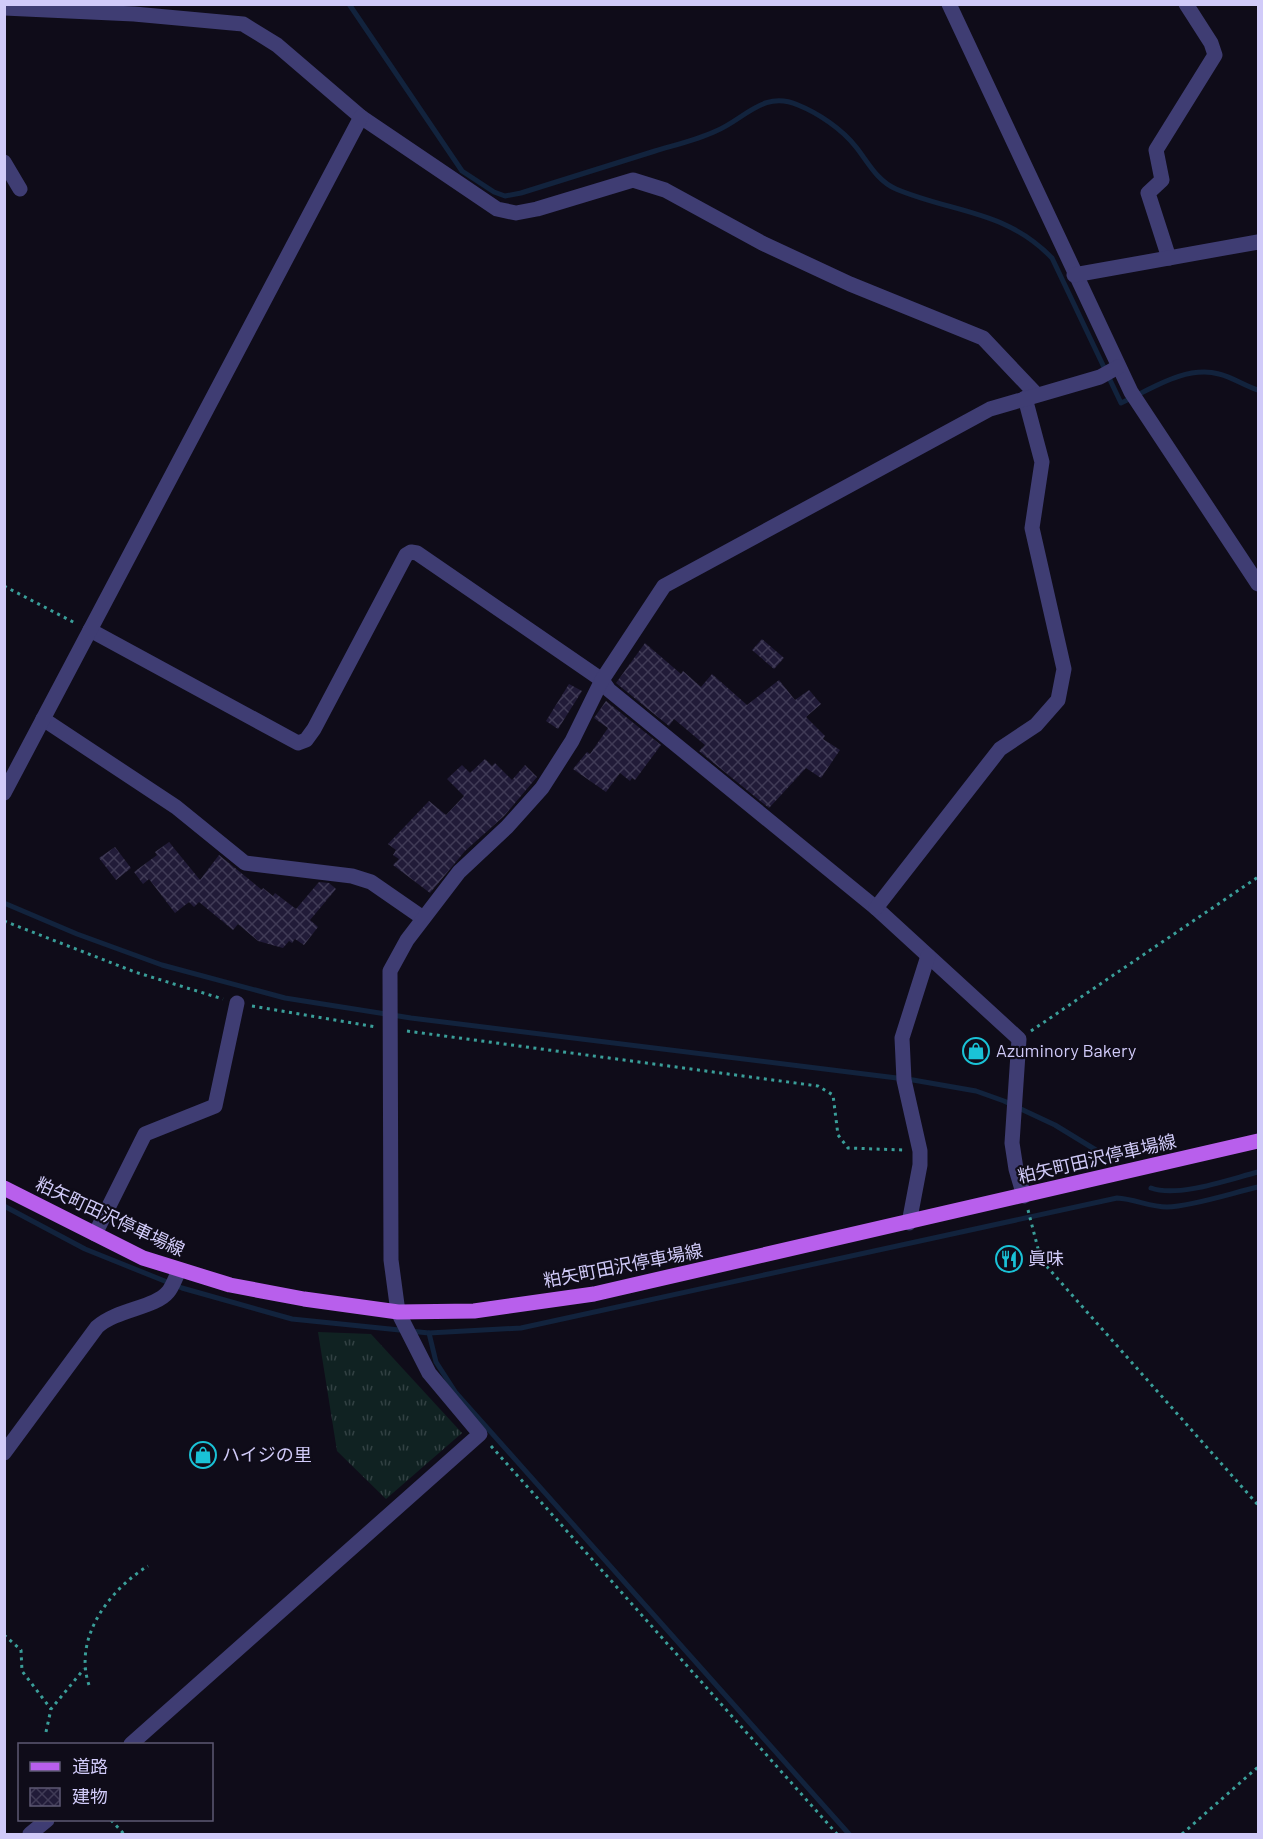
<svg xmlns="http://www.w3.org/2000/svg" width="1263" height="1839" font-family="Barlow,'Noto Sans JP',sans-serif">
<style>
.grass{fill:url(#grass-tufts)}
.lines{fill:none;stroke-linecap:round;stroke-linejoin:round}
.stream{stroke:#12233d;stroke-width:5}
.building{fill:url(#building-cross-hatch)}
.path{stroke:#3a9e99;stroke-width:3;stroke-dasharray:3 4.5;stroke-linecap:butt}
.minor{stroke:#3f3d73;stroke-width:15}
.major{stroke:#b85fec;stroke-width:15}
.labels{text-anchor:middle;stroke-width:4.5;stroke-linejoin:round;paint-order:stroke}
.poi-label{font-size:18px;fill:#d1cbf9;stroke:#0f0c19;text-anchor:start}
.street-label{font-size:18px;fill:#d1cbf9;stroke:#0f0c19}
</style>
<defs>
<pattern id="grass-tufts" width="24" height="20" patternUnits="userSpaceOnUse" patternTransform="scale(1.5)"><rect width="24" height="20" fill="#102222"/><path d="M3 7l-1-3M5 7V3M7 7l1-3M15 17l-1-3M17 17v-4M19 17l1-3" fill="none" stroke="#324143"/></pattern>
<pattern id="building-cross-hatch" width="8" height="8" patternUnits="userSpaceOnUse" patternTransform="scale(1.5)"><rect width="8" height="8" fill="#211b38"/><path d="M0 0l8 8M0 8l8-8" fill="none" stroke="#403b56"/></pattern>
</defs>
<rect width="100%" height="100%" fill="#0f0c19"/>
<polygon class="grass" points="318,1332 371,1334 462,1433 386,1499 337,1451"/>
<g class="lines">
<g class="stream">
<path d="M349,4L462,171L494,192L505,196L521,193C566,179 611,165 655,151C675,145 697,140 716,131C745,119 763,90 798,105C818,113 842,129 856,147C868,162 877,181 896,189C953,213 1006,210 1052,258L1121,403C1150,390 1185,365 1219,374C1232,377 1245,386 1258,390"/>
<polyline points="4,903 77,934 162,965 285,998 411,1018 913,1080 976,1091 1004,1101 1055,1125 1109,1158"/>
<path d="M1151,1188C1178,1198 1230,1179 1258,1172"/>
<path d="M4,1206L85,1249L182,1288L292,1319L429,1333L521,1328L1117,1198C1135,1199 1150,1207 1167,1207C1193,1206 1232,1193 1258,1187"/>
<polyline points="429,1333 436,1362 456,1393 849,1834"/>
</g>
</g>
<g class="building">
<polygon points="762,639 784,658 774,669 752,650"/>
<polygon points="645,643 681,674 683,671 701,687 712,674 747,705 779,680 795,700 809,690 821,704 806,717 825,736 823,739 840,750 821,778 806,768 769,808 699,751 705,745 674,719 669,726 616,683"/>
<polygon points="569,684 582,691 558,729 546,721"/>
<polygon points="606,701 661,745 635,780 632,778 630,781 620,773 606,792 573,769 587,752 590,754 608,728 594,718"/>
<polygon points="485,759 492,766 495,763 512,780 525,765 537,777 504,816 465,851 430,893 393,865 399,859 393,855 396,850 388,844 429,801 446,815 464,796 447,779 462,765 470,773"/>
<polygon points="169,842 200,880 219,855 262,890 263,888 273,896 275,893 296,909 319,882 329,883 336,889 310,920 318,927 304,945 295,939 292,943 289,941 283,948 258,941 238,924 233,930 199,902 194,907 189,902 175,913 149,879 143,884 134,872 157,855 155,852"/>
<polygon points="115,847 131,868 116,880 99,858"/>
</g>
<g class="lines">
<g class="path">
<polyline points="4,586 77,624"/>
<polyline points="4,921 135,972 223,999"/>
<polyline points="252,1006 376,1027"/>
<polyline points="407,1031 818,1086 833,1095 838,1135 848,1148 903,1150"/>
<polyline points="1031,1031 1258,877"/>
<polyline points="1028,1210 1041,1260 1258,1505"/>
<polyline points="491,1446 837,1834"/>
<polyline points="4,1635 21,1650 22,1671 51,1709"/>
<path d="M89,1685C73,1638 109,1590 148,1566"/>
<polyline points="46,1732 51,1709 84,1669"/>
<polyline points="111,1820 124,1834"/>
<polyline points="1182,1834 1258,1767"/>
</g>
<g class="minor">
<polyline points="949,4 1131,392 1258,584"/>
<polyline points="4,8 134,14 243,24 277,45 361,117 497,209 516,213 537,209 633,180 665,190 762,243 850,284 983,338 1036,394"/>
<polyline points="4,162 20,189"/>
<polyline points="1169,258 1148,193 1162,180 1156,150 1215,55 1211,43 1186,4"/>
<polyline points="1074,275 1258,242"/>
<polyline points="90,630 298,743 306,740 314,729 406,555 411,552 417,553 602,680 609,690 876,908 1019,1039 1012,1143 1016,1169 1024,1196"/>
<polyline points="43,719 176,807 245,863 352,876 371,882 423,918"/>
<polyline points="4,793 361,117"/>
<polyline points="876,908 1000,749 1036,725 1058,700 1064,669 1032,528 1042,462 1025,398"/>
<polyline points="909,1223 920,1165 920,1151 904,1080 902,1038 928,956"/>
<polyline points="95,1234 145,1134 215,1106 237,1003"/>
<path d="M4,1453L97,1327C117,1309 155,1308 168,1292C173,1286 175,1278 179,1271"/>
<polyline points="131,1744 480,1434 429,1373 398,1312 391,1260 390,971 407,940 459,872 507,827 542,788 572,741 602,680 664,586 990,409 1100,377 1118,367"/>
<polyline points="30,1834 47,1820"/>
</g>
<polyline class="major" points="4,1188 143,1258 230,1285 304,1299 398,1312 474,1311 594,1294 1258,1141"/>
</g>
<defs>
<symbol id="shop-ring" viewBox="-11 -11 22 22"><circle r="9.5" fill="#0f0c19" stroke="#1ac2d6" stroke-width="1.5"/><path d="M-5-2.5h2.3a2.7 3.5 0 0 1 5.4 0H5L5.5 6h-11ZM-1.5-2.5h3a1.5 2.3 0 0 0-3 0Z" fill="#1ac2d6"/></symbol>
<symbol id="restaurant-ring" viewBox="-11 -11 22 22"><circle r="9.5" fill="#0f0c19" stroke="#1ac2d6" stroke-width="1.5"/><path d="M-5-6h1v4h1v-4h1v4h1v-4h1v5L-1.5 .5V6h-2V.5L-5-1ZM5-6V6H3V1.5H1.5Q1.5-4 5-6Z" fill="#1ac2d6"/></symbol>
</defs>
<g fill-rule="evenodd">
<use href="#shop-ring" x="961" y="1036" width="30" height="30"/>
<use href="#restaurant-ring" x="994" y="1244" width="30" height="30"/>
<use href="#shop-ring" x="188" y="1440" width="30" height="30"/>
</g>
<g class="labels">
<g class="poi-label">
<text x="996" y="1057">Azuminory Bakery</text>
<text x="1028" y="1265">眞味</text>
<text x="222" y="1461">ハイジの里</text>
</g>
<g class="street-label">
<text transform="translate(1097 1159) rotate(-13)" y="6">粕矢町田沢停車場線</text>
<text transform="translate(110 1217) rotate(25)" y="6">粕矢町田沢停車場線</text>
<text transform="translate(623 1266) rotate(-11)" y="6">粕矢町田沢停車場線</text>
</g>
</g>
<rect width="1263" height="1839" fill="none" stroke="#d1cbf9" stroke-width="12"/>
<rect x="18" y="1743" width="195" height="78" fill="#0f0c19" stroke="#5d5873" stroke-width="1.5"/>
<rect x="30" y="1762" width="30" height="9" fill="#b85fec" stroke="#5d5873" stroke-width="1.5"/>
<text x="72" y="1773" font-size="18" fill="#d1cbf9">道路</text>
<rect x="30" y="1788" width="30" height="18" fill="url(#building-cross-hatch)" stroke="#5d5873" stroke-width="1.5"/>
<text x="72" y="1803" font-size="18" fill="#d1cbf9">建物</text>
</svg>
